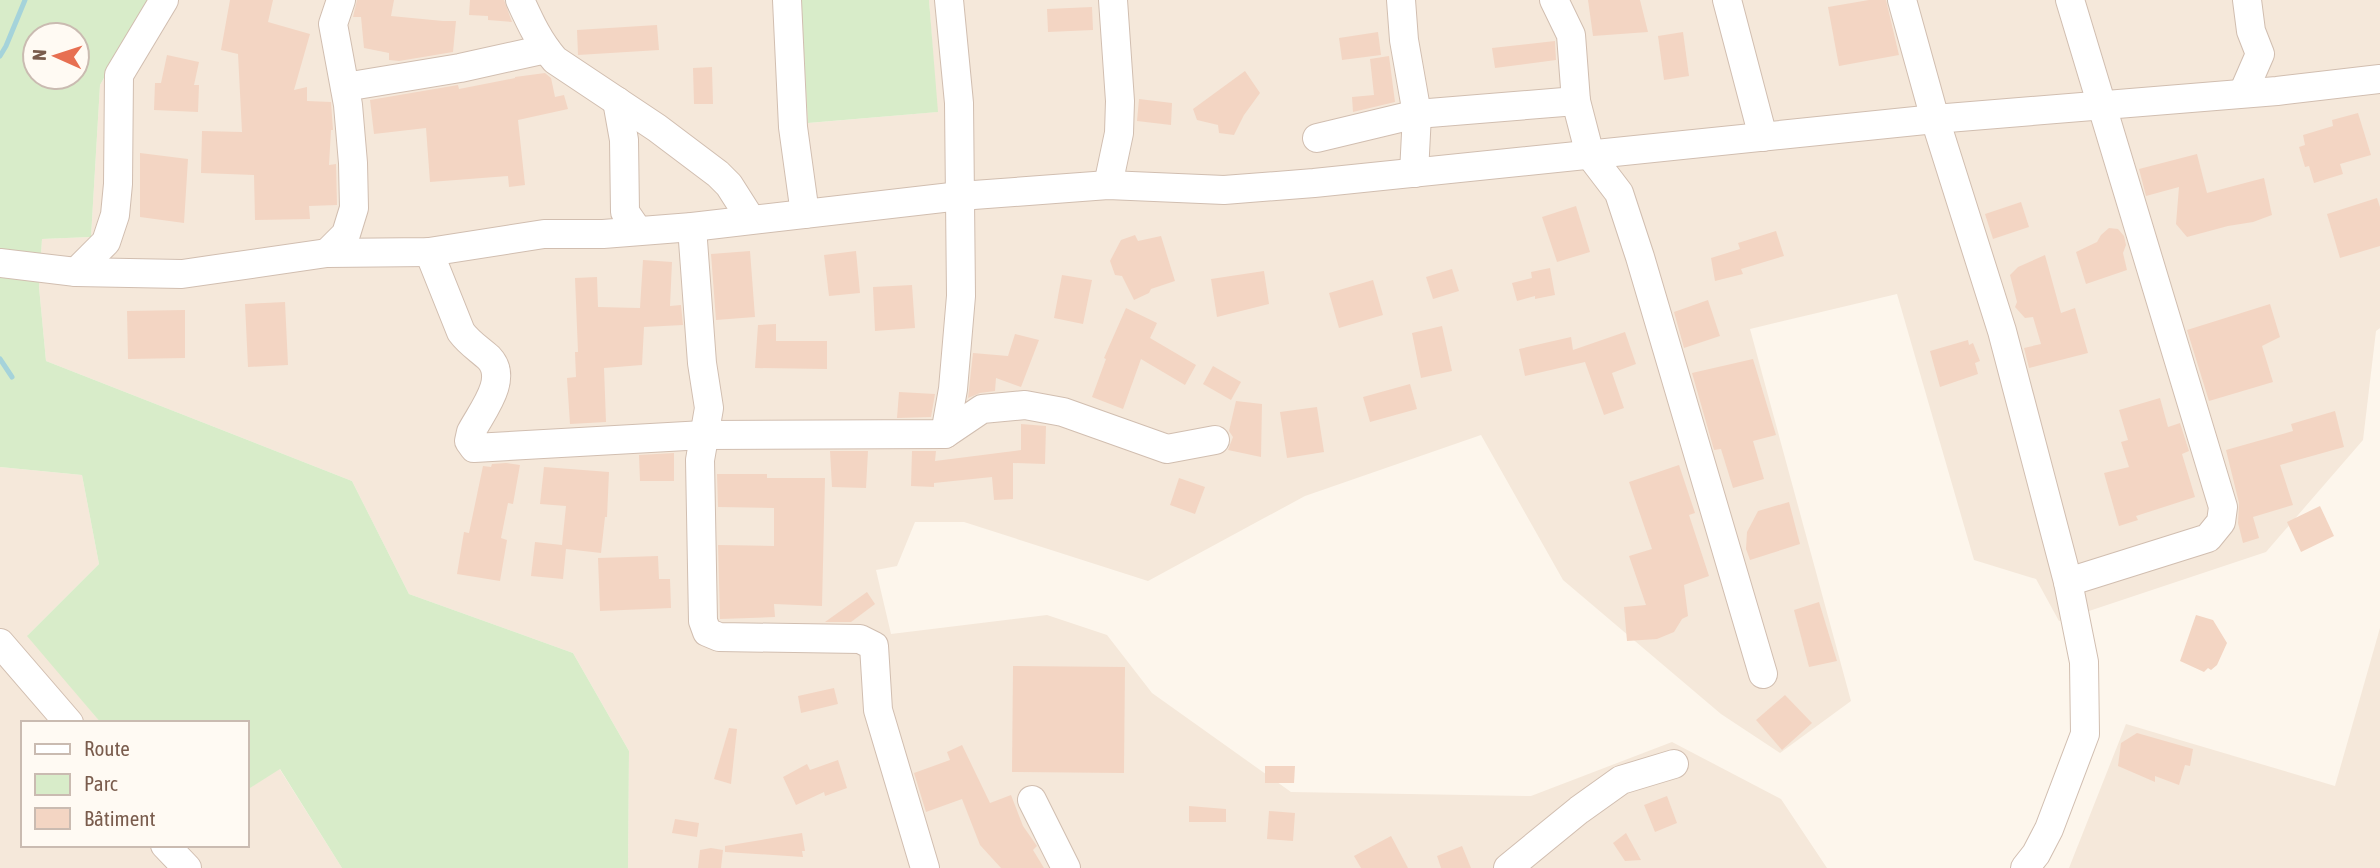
<svg xmlns="http://www.w3.org/2000/svg" width="2380" height="868" font-family="'Asap Condensed',sans-serif">
<style>
.residential{fill:#f5e8da}
.green{fill:#d8ecc9;fill-rule:evenodd}
.lines{fill:none;stroke-linecap:round;stroke-linejoin:round}
.stream{stroke:#a5d3da;stroke-width:5}
.building{fill:#f3d5c3}
.minor-casing{stroke:#d1beb0;stroke-width:30}
.minor{stroke:#fff;stroke-width:28}
</style>
<rect width="100%" height="100%" fill="#fdf6ec"/>
<g class="residential">
<polygon points="148,0 801,0 809,123 937,112 929,0 2380,0 2380,328 2376,331 2363,440 2266,552 2059,621 2036,579 1974,560 1897,294 1750,329 1851,701 1780,753 1721,714 1563,580 1481,435 1305,496 1148,581 964,522 915,522 897,566 876,570 891,634 1047,615 1107,635 1152,693 1291,792 1531,796 1672,742 1781,799 1827,868 628,868 629,751 573,653 409,594 352,481 46,361 39,287 42,239 91,237 100,85"/>
<polygon points="0,467 82,475 99,564 28,635 101,723 23,723 23,845 247,845 247,790 279,768 342,868 0,868"/>
<polygon points="2380,628 2380,868 2069,868 2126,724 2335,786"/>
</g>
<g class="green">
<path d="M0,0H148L100,85L91,237L42,239L39,287L46,361L352,481L409,594L573,653L629,751L628,868H342L280,769L247,790V723H101L27,636L99,564L82,475L0,467ZM35,35H77V77H35Z"/>
<polygon points="801,0 929,0 938,112 808,123"/>
</g>
<g class="lines">
<g class="stream">
<polyline points="0,56 6,46 25,0"/>
<polyline points="0,359 12,377"/>
</g>
</g>
<g class="building">
<polygon points="230,0 273,0 268,22 310,34 294,90 307,87 307,101 331,102 333,130 331,130 329,165 336,164 337,205 309,206 310,219 255,220 254,175 201,173 202,131 242,132 238,54 221,50"/>
<polygon points="357,0 394,0 391,16 443,21 456,21 453,52 399,61 389,60 389,53 364,48 361,17 353,17"/>
<polygon points="470,0 504,0 512,22 488,20 488,16 469,15"/>
<polygon points="1588,0 1640,0 1648,32 1593,36"/>
<polygon points="1869,0 1886,0 1899,55 1839,66 1828,7"/>
<polygon points="1092,7 1093,30 1048,32 1047,9"/>
<polygon points="657,25 659,50 578,55 577,30"/>
<polygon points="1378,32 1381,55 1342,60 1339,38"/>
<polygon points="1683,32 1689,76 1664,80 1658,36"/>
<polygon points="1555,41 1556,60 1495,68 1492,48"/>
<polygon points="167,55 199,62 194,85 199,85 198,112 154,110 155,83 161,83"/>
<polygon points="1389,56 1395,102 1353,112 1352,97 1374,95 1370,59"/>
<polygon points="712,67 713,104 694,104 693,68"/>
<polygon points="1245,71 1260,93 1244,115 1234,135 1219,133 1218,125 1197,120 1193,109"/>
<polygon points="545,73 551,78 555,97 564,95 568,109 518,120 525,185 509,187 508,176 430,182 426,128 374,134 370,100 458,85 459,89 515,78 515,77"/>
<polygon points="1139,99 1172,103 1171,125 1137,121"/>
<polygon points="2358,113 2371,155 2340,164 2343,174 2314,183 2309,166 2305,167 2299,147 2305,145 2303,135 2333,126 2332,120"/>
<polygon points="140,153 188,159 184,223 140,217"/>
<polygon points="2197,154 2207,193 2264,178 2272,215 2253,222 2228,226 2187,237 2176,224 2179,187 2146,196 2139,169"/>
<polygon points="2377,198 2380,207 2380,246 2340,258 2327,214"/>
<polygon points="2021,202 2029,227 1993,239 1985,214"/>
<polygon points="1576,206 1590,252 1557,262 1542,217"/>
<polygon points="2109,228 2118,229 2124,236 2126,245 2123,253 2127,270 2086,284 2076,252 2097,242 2101,235"/>
<polygon points="1776,231 1784,256 1741,269 1743,274 1715,281 1711,258 1740,249 1738,243"/>
<polygon points="1135,235 1138,241 1161,236 1175,281 1151,289 1149,293 1134,300 1122,276 1115,275 1110,261 1121,240"/>
<polygon points="750,251 755,317 716,320 711,254"/>
<polygon points="856,251 860,293 829,296 824,255"/>
<polygon points="2045,255 2061,313 2075,308 2088,353 2029,368 2024,348 2041,344 2033,317 2025,318 2015,307 2017,302 2010,275 2018,267"/>
<polygon points="643,260 672,262 670,306 681,305 683,325 644,327 642,365 604,368 606,422 570,424 567,378 576,377 575,352 578,352 575,278 597,277 598,307 640,308"/>
<polygon points="1550,268 1555,295 1535,299 1535,296 1517,301 1512,283 1532,278 1531,272"/>
<polygon points="1452,269 1459,291 1433,299 1426,277"/>
<polygon points="1264,271 1269,304 1217,317 1211,279"/>
<polygon points="1062,275 1092,280 1083,324 1054,318"/>
<polygon points="1373,280 1383,315 1339,328 1329,293"/>
<polygon points="912,285 915,328 875,331 873,287"/>
<polygon points="1708,300 1720,336 1684,348 1674,312"/>
<polygon points="285,302 288,365 248,367 245,304"/>
<polygon points="2270,304 2280,337 2262,346 2273,382 2209,401 2187,330"/>
<polygon points="1126,308 1157,323 1150,338 1196,365 1185,385 1141,359 1123,409 1092,397 1106,359 1104,358"/>
<polygon points="185,310 185,358 128,359 127,311"/>
<polygon points="776,324 776,341 827,341 827,369 755,368 758,325"/>
<polygon points="1442,326 1452,371 1421,378 1412,333"/>
<polygon points="1625,332 1636,364 1612,373 1624,408 1604,415 1585,362 1525,376 1519,349 1571,337 1573,350"/>
<polygon points="1015,334 1039,340 1021,387 996,378 995,391 980,393 968,398 973,353 1008,356"/>
<polygon points="1968,340 1969,345 1973,343 1980,361 1975,363 1978,374 1940,387 1930,351"/>
<polygon points="1753,359 1776,435 1753,441 1764,479 1733,488 1721,449 1714,450 1692,373"/>
<polygon points="1213,366 1241,382 1231,400 1203,384"/>
<polygon points="1410,384 1417,409 1370,422 1363,397"/>
<polygon points="899,392 935,394 931,417 897,418"/>
<polygon points="2160,398 2168,427 2180,423 2189,451 2182,454 2195,497 2136,516 2138,520 2119,526 2104,473 2129,467 2121,442 2128,440 2119,410"/>
<polygon points="1236,401 1262,404 1261,457 1228,450 1233,437 1229,431"/>
<polygon points="1317,407 1324,452 1287,458 1280,412"/>
<polygon points="2335,411 2344,447 2280,465 2293,505 2253,517 2259,538 2243,543 2238,523 2239,503 2226,450 2293,431 2291,424"/>
<polygon points="1021,424 1046,426 1045,464 1013,463 1013,499 994,500 992,477 934,483 934,487 911,486 912,451 936,451 935,461 1021,450"/>
<polygon points="830,451 868,451 866,488 832,487"/>
<polygon points="674,453 674,481 640,481 639,455"/>
<polygon points="506,463 520,465 513,504 508,503 501,538 507,540 500,581 457,574 464,532 469,533 483,466 491,467 492,464"/>
<polygon points="1679,465 1695,513 1689,515 1709,576 1684,585 1688,616 1682,619 1674,632 1657,639 1627,641 1624,607 1646,605 1629,556 1652,549 1629,482"/>
<polygon points="544,467 609,472 607,517 605,517 601,553 566,549 563,579 531,576 535,542 562,545 566,506 540,504"/>
<polygon points="717,474 767,474 767,478 825,478 822,606 774,604 775,617 720,619 718,545 774,546 774,508 718,507"/>
<polygon points="1179,478 1205,487 1195,514 1170,505"/>
<polygon points="1789,502 1800,544 1750,560 1746,549 1747,532 1758,511"/>
<polygon points="2320,506 2334,536 2301,552 2287,522"/>
<polygon points="658,556 659,579 670,579 671,608 600,611 598,558"/>
<polygon points="867,592 875,604 851,622 825,622"/>
<polygon points="1819,602 1837,661 1809,667 1794,610"/>
<polygon points="2196,615 2213,620 2227,643 2217,665 2211,670 2208,668 2204,672 2180,661"/>
<polygon points="1013,666 1125,667 1124,773 1012,772"/>
<polygon points="834,688 838,704 801,713 798,696"/>
<polygon points="1785,695 1812,723 1782,750 1756,720"/>
<polygon points="729,728 737,729 731,784 714,779"/>
<polygon points="2137,733 2193,749 2190,766 2185,765 2179,785 2155,776 2155,782 2118,766 2121,743"/>
<polygon points="962,745 990,803 1011,795 1023,826 1037,846 1033,850 1044,868 1001,868 980,845 962,799 926,812 914,773 950,760 947,752"/>
<polygon points="838,760 847,788 825,796 824,792 796,805 783,777 807,764 810,770"/>
<polygon points="1265,766 1295,766 1294,783 1265,783"/>
<polygon points="1667,796 1677,823 1655,832 1644,805"/>
<polygon points="1189,806 1226,809 1226,822 1189,822"/>
<polygon points="1269,811 1295,813 1293,841 1267,839"/>
<polygon points="675,819 699,823 697,837 672,833"/>
<polygon points="802,833 805,851 802,851 803,857 725,852 725,846"/>
<polygon points="1626,833 1641,860 1625,861 1613,843"/>
<polygon points="1391,836 1408,868 1361,868 1354,856"/>
<polygon points="1462,846 1471,868 1441,868 1437,856"/>
<polygon points="711,848 723,850 721,868 698,868 700,850"/>
</g>
<g class="lines">
<defs>
<g id="minor">
<path d="M520,0C530,22 539,42 555,60L657,128L718,174L729,185L750,218"/>
<polyline points="787,0 793,127 805,214"/>
<polyline points="1401,0 1404,40 1417,114 1414,173"/>
<polyline points="1554,0 1571,35 1576,101 1590,155 1619,193 1640,257 1763,674"/>
<polyline points="1727,0 1763,137"/>
<polyline points="1902,0 1935,119 2002,331 2068,582 2084,662 2085,734 2049,829 2036,854 2025,868"/>
<polyline points="345,87 460,68 546,49"/>
<polyline points="2243,93 2260,54 2251,31 2247,0"/>
<polyline points="617,101 624,140 625,212 638,231"/>
<polyline points="1317,138 1417,114 1576,101"/>
<polyline points="1108,185 1119,133 1120,101 1113,0"/>
<polyline points="692,227 702,363 709,408 700,460 703,621 707,632 719,637 860,639 874,646 878,710 925,868"/>
<path d="M429,252L461,332C469,343 479,349 489,358C509,379 482,411 471,432L469,441L474,448L704,435L945,434L982,409L1025,405L1063,412L1167,449L1215,440"/>
<polyline points="327,253 346,234 354,208 353,163 348,105 333,24 341,0"/>
<polyline points="0,263 76,272 182,274 327,253 429,252 544,234 603,234 692,227 960,196 1108,185 1224,190 1314,183 1935,119 2277,91 2380,79"/>
<polyline points="76,272 106,242 115,215 118,184 119,75 164,0"/>
<polyline points="945,434 953,389 961,296 959,103 949,0"/>
<polyline points="2068,582 2208,538 2221,522 2223,507 2070,0"/>
<polyline points="0,643 69,723"/>
<polyline points="1032,800 1066,868"/>
<polyline points="165,845 187,868"/>
<polyline points="1508,868 1579,810 1621,780 1674,764"/>
</g>
</defs>
<use href="#minor" class="minor-casing"/>
<use href="#minor" class="minor"/>
</g>
<rect x="21" y="721" width="228" height="126" fill="#fffaf3" stroke="#cabbb1" stroke-width="2"/>
<rect x="35" y="744" width="35" height="10" fill="#ffffff" stroke="#cabbb1" stroke-width="2"/>
<text x="84" y="756" font-size="21" fill="#7a5c4d">Route</text>
<rect x="35" y="774" width="35" height="21" fill="#d8ecc9" stroke="#cabbb1" stroke-width="2"/>
<text x="84" y="791" font-size="21" fill="#7a5c4d">Parc</text>
<rect x="35" y="808" width="35" height="21" fill="#f3d5c3" stroke="#cabbb1" stroke-width="2"/>
<text x="84" y="826" font-size="21" fill="#7a5c4d">Bâtiment</text>
<g transform="translate(56 56) rotate(273)"><circle r="33" fill="#fffaf3" stroke="#cabbb1" stroke-width="2"/>
<path d="M0-5L12 26L0 18L-12 26Z" fill="#e76f51"/>
<text y="-10" font-size="19" font-weight="bold" text-anchor="middle" fill="#7a5c4d">N</text>
</g>
</svg>
